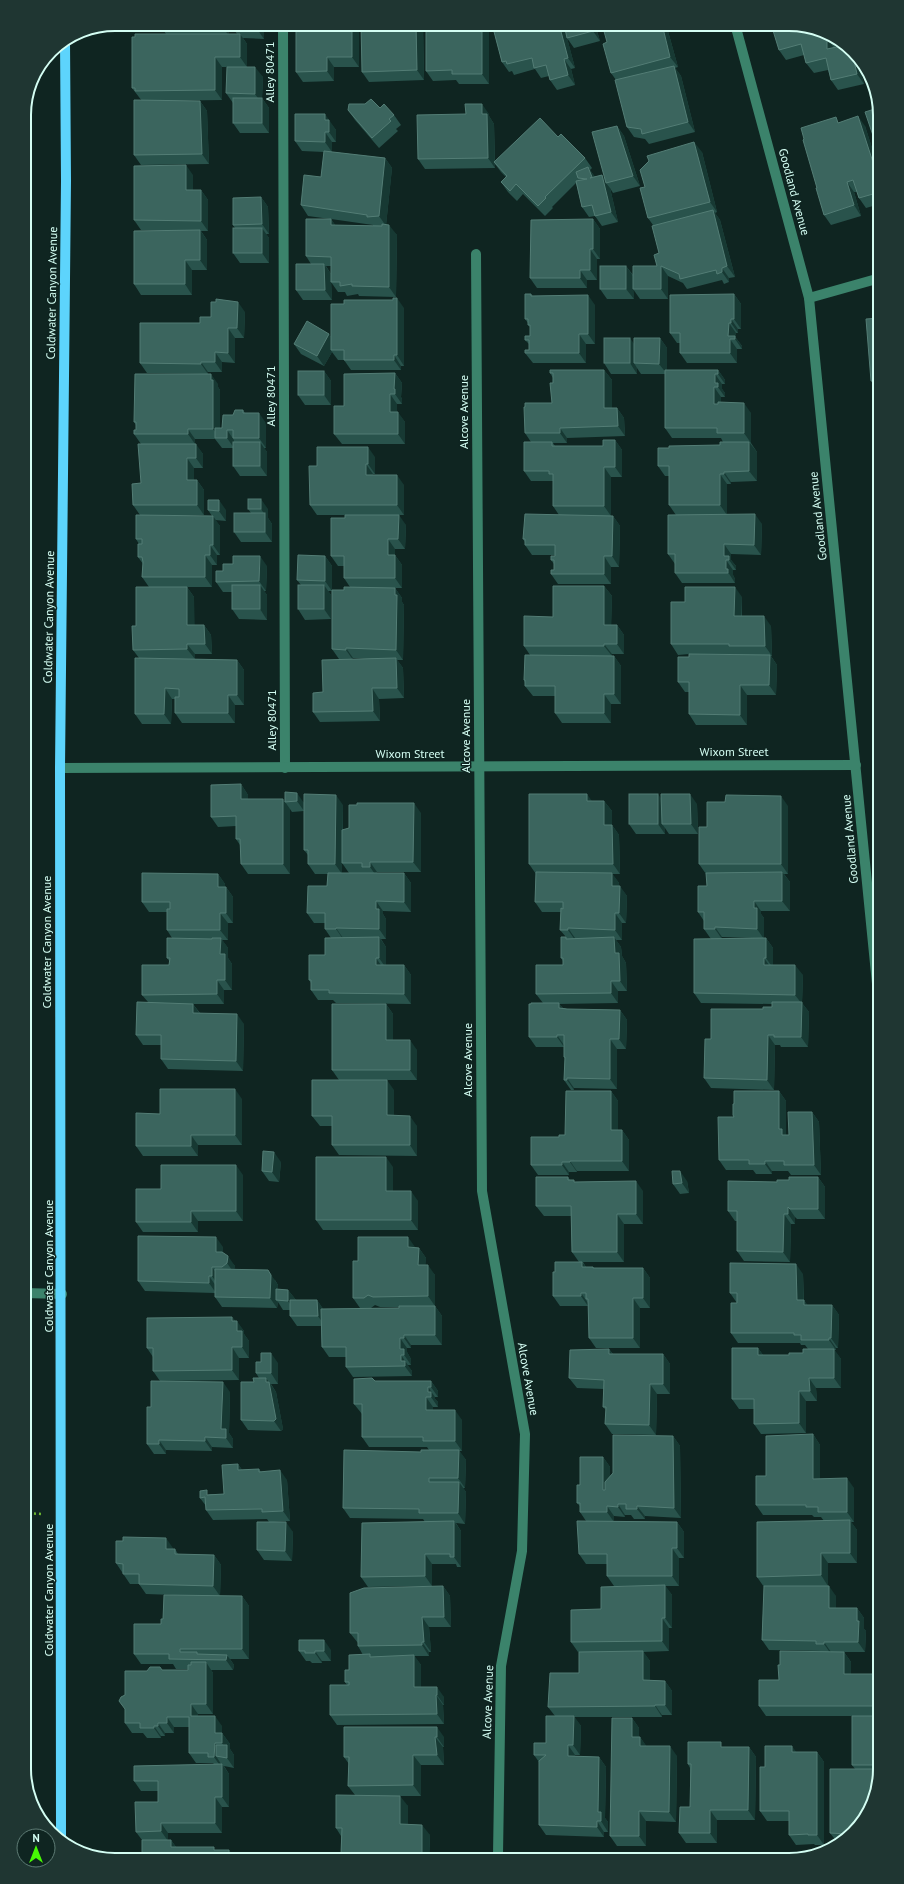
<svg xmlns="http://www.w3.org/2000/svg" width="904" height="1884" font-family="'PT Sans',sans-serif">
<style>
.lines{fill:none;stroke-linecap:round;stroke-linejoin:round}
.path{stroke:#6ab531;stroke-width:2.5;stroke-dasharray:2 3;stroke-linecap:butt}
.minor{stroke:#3b836b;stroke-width:10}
.major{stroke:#5dd4fc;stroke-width:10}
.wall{fill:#29534c;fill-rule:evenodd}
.shaded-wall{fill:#173933}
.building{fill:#3b655e;stroke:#537d75}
.labels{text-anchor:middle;stroke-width:3;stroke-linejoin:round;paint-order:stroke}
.street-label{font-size:12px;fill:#d4fef3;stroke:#0f2521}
.rim{fill:none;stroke:#d4fef3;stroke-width:2}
</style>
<rect width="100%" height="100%" fill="#0f2521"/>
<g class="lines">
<polyline class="path" points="24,1513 42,1514"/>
<g class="minor">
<polyline points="283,24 285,768"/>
<polyline points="735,24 809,298 880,1014"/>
<polyline points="476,254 482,1191 525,1434 522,1551 501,1666 498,1855 500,1860"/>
<polyline points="809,298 880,278"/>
<polyline points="60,768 856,765"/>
<polyline points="24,1293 62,1294"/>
</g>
<polyline class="major" points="61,1842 60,768 66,181 65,41"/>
</g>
<g class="wall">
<polygon points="159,24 229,24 229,34 237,34 233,28 264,24 264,39 243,38 247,44 247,67 263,77 262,98 269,108 269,133 240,133 233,123 233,103 226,93 227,67 222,67 222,100 149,101 200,101 207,111 209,164 141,165 134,155 142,101 132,88 166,34"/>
<polygon points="359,24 359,67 334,67 334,81 303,82 296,72"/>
<polygon points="423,24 424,80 369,82 362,72"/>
<polygon points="426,24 489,24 489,84 459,84 456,80 433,81 426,71"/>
<polygon points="492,24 595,24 600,41 574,48 567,38 575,68 571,69 575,85 557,90 550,80 549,76 541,78 535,69 514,75 512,71 509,72 502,62"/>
<polygon points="666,24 678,67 675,68 681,76 695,132 649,144 645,139 634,137 627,127 616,80 611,73"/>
<polygon points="795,24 835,39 836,44 836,47 846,45 858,61 864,84 838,90 831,80 828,70 814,73 806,63 804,55 786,60 779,50"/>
<polygon points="380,108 394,115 401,125 396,129 398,131 379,148 355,120 348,110"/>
<polygon points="489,114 489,116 494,124 495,161 558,137 585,158 592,168 590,170 595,177 605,179 617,126 624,136 640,186 613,193 610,188 618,222 602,226 595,216 589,217 582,207 576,183 552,207 553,208 545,216 523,194 517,201 508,192 501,182 506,177 501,172 495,164 495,168 425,169 418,159"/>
<polygon points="839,122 865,126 880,173 880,204 866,208 859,198 857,192 854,192 861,216 831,225 824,215 817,188"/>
<path d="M332,124V125L336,130V142H332V152L385,158L392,168L386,225L397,235L396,297L359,296L358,294L347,296L345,292H338L331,282L332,300H303L296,290L311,264L306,256L330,219L308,216L301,205L321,177L324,152L302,151L295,141ZM331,219L373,225V226L335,225ZM326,266H331V274Z"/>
<polygon points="702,152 717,212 715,213 720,220 735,277 729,278 729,282 724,284 722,280 687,289 683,283 668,276 668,299 640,299 633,289 634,299 607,299 600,289 626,266 633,275 657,266 659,253 653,225 648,218 645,187"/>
<polygon points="193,175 193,190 201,190 208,200 208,231 201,231 207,240 207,270 192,270 192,295 141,295 134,284 166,230 141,230 134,220"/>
<polygon points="261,197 268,207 269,234 266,234 269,238 269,263 240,263 233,253 235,228 233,225"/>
<polygon points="593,219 600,229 600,259 597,259 597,280 587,280 587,288 537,288 530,278"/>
<polygon points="531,294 533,296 595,305 595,344 586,344 586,363 533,363 525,353 529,350 529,344 525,340 530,336 530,327 528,325 528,323 525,319"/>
<polygon points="734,294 741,304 741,329 738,329 738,333 736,333 736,338 742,346 742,349 737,349 737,363 687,363 680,353 680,343 677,343 670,333"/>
<polygon points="404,308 404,366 401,366 401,370 351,370 344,360 338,360 332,352 324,366 301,354 294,344 331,336"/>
<polygon points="245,312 244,338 235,338 235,363 222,362 222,372 208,372 208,374 147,373 140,363 211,317"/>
<polygon points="880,318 880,390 878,391 871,381"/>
<polygon points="660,338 667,348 667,370 718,370 725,380 725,384 722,384 722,389 725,393 725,397 721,397 721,402 751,413 751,443 757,452 757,481 731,482 731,484 727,484 727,514 762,524 761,555 731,554 731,560 736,566 736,570 733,570 733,575 735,579 735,583 682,583 675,573 675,564 668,554 676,515 669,505 669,476 665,476 658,466 669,448 720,445 723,442 721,438 672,438 665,428 665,374 641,374 637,368 637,374 611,374 604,363 634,344"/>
<polygon points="604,370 612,380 612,408 617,408 624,418 625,436 567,438 567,443 553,443 555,446 603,446 615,440 622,450 622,477 611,477 611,516 613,516 620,526 619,567 611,567 611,584 558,584 551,574 554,570 554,564 551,560 555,556 555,555 532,555 525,545 525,542 523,539 559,515 553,506 553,481 531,481 524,471 531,442 525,433 552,403 553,378 550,373"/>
<polygon points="324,371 331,381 331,405 305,405 298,395"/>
<polygon points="395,373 402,383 401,397 402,399 402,404 397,404 397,412 405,422 405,444 342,444 334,434 344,406"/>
<polygon points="218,384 218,387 220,390 220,428 222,428 233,415 243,410 245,413 266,423 266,448 264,448 267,452 267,476 240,476 233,466 233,448 222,448 215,439 195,439 195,444 203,454 203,468 194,468 194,480 197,480 204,490 204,515 142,515 212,516 208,510 226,510 226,521 215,520 220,526 220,555 217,555 217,565 212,565 212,587 187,587 194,597 194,625 204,625 211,635 212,654 195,654 195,659 237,660 244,670 244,705 235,705 235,723 182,723 175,713 175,699 172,699 171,724 142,724 135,714 139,658 133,650 136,626 149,587 142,577 143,564 138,557 139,544 136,539 140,515 133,505 141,483 141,444 134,434 136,430 136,425 134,422"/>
<polygon points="880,395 880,424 876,418"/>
<polygon points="880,434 880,463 876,458"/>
<path d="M375,457V474H373V475L404,485V515H377L406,525L405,549H395V555L402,565V588H395L402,598V602L404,605L403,660H397L403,668L404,698L379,699L380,721L320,722L313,712L339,659L332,649L344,590L350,587L344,578V566H338L331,556L345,518V515H317L310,505L317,466ZM353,658L371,659H353Z"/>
<polygon points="248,509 268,509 268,518 272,524 272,542 241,542 234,532 251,513"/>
<polygon points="325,556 332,566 332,591 328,591 331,595 331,619 305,620 298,609 301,585 297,580"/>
<polygon points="267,566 266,591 264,591 267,595 267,620 239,619 232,609 232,592 223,592 216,582 223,571"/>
<polygon points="604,586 612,596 611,625 617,625 624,635 624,654 612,654 612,656 614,656 621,666 621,704 611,704 611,723 562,723 555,713 555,696 533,696 525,686 525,683 524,680 530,655 524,646 553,617"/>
<path d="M742,597V616L771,626L772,656H771L777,665L776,695H747V725H696L689,714V692H685L678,682L689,657V654L678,655L671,644L685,602ZM692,654H735V655Z"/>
<path d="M241,784L248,795V799L285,801V792L304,803L343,805V830L421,813V872H377V873H404L411,883V912L383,911V914L386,919V939H381L386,947V965H404L411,975V1004L336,1003L333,1000H318L311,990V983L309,980L325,955L331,938L325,929V923H314L307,913L327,886L328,874H315L308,864V855L304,850V811L292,812L290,809V874H248L241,864L240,845L236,839V826L218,827L211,817ZM342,863L349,873H366H342Z"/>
<polygon points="662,800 697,804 698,834 669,834 665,828 665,834 636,834 629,824"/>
<polygon points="604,801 612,811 612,825 619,835 620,874 612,874 619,883 619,886 627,896 626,923 622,923 622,940 616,940 621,947 622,956 626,963 627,991 618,991 618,1003 559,1004 563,1008 567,1009 620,1010 627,1020 626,1049 617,1049 617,1089 574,1088 574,1090 571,1090 564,1080 565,1059 564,1057 564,1047 536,1047 529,1037 543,1003 536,994 563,965 563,961 561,958 566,937 560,930 561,912 542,912 535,902 536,874 529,864"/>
<path d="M788,806V874H784L790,882V911H761V914L764,918V938H766L773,948V965L803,975L802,1003L809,1012L808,1047H781L780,1045H775L774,1090L711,1088L704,1078L711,1039L763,1009L772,1007V1004L701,1003L694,993L711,939L704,929V921L698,912L707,886L706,874L699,864L707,827ZM722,937L752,938L722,939Z"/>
<polygon points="218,874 225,884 225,887 226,887 233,897 233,923 228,923 228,940 222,940 228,948 228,958 232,964 232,990 224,990 224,1004 193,1004 200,1013 244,1024 243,1071 168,1069 161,1059 161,1045 143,1045 136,1035 148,1002 142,995 169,965 170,962 167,958 172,938 167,930 167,912 149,912 142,902"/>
<polygon points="386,1004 393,1014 393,1040 417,1050 417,1080 339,1080 332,1070"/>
<polygon points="394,1090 394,1115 417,1126 417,1156 339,1155 332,1145 332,1126 320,1126 312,1116"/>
<polygon points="611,1091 618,1101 618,1130 622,1130 629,1140 629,1171 577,1171 577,1172 569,1172 569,1175 538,1175 531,1165 559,1137 565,1135"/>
<polygon points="779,1091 786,1101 786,1135 789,1135 812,1112 819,1122 821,1175 791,1175 788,1171 772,1171 772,1174 756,1174 753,1170 726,1170 719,1160 734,1117 733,1115 734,1104"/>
<polygon points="242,1099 242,1145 198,1145 198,1156 143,1156 136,1146 160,1114"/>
<polygon points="281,1162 279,1182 269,1181 262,1171"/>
<polygon points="393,1167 393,1191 418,1201 418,1230 323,1230 316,1220"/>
<polygon points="243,1175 243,1221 198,1221 198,1232 143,1232 136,1222"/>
<polygon points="568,1177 570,1180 575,1182 643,1191 643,1224 624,1224 624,1262 583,1262 586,1267 593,1267 594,1268 643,1268 650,1278 650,1308 640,1308 640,1348 596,1348 589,1338 588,1303 588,1306 560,1306 553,1296 555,1272 579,1262 572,1252 571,1216 544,1216 536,1206"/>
<polygon points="818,1177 825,1187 825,1219 797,1219 795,1217 795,1224 791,1224 790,1262 744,1261 737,1251 737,1221 735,1221 728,1211 777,1182"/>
<polygon points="687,1181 689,1193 680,1194 673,1184"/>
<polygon points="223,1247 223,1253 235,1266 234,1269 275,1280 278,1285 278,1289 288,1290 296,1300 317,1300 323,1309 399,1308 399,1307 380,1307 375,1305 371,1308 360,1308 353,1298 358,1261 415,1247 419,1248 426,1258 425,1265 435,1275 435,1306 442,1316 442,1345 411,1345 411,1348 407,1348 407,1352 411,1359 411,1365 408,1365 408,1366 412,1371 412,1376 353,1377 346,1367 346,1357 329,1357 322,1347 321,1326 297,1326 290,1316 290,1310 283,1310 278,1302 277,1308 222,1307 215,1297 215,1293 145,1291 138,1281"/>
<polygon points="803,1274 804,1300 807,1305 832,1305 839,1315 838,1348 836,1348 836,1350 834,1350 841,1359 841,1388 816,1388 817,1401 806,1401 806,1433 761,1434 754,1424 754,1409 739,1409 732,1399 758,1348 763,1355 789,1355 803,1353 808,1349 805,1345 801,1345 800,1343 738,1343 731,1333 737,1303 730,1293"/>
<polygon points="232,1317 244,1331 244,1334 249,1341 249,1358 239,1358 239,1380 160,1381 153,1371 153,1357 147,1348"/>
<polygon points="609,1349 613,1354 663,1354 670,1364 670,1394 657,1394 656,1435 612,1434 605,1424 606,1410 603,1407 604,1389 577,1388 569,1378"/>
<polygon points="278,1363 278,1384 271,1384 276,1392 283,1429 281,1431 248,1430 241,1420 254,1382 259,1378 256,1373"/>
<polygon points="375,1381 431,1381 438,1391 438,1397 435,1397 435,1399 438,1402 438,1407 433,1407 433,1410 462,1420 462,1451 459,1451 466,1460 465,1488 463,1488 466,1492 465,1524 456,1523 461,1531 461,1567 457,1567 456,1564 432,1564 432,1586 368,1587 361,1577 425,1522 423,1519 350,1518 343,1508 421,1452 429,1450 427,1447 369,1447 362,1437 362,1414 354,1404"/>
<polygon points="230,1392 229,1433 233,1439 233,1448 212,1447 212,1451 166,1450 166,1454 154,1454 147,1444 151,1407"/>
<polygon points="813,1434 820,1445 820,1479 854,1488 854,1522 851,1522 857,1530 857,1563 828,1563 828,1586 806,1586 836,1596 836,1608 857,1608 864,1618 864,1629 866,1631 865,1652 844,1652 851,1662 851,1674 874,1674 880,1683 880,1717 879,1717 880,1718 880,1769 864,1820 837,1842 830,1833 855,1769 852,1765 865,1716 766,1716 759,1706 779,1680 780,1665 821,1651 769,1650 762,1640 764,1587 757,1577 824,1521 821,1517 814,1517 812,1515 763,1515 756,1505 766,1476"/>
<polygon points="673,1436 680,1446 681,1518 645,1516 645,1519 634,1519 631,1515 625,1515 625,1517 614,1516 614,1521 677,1522 684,1532 684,1558 679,1558 679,1586 665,1586 672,1595 672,1628 669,1628 669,1651 643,1652 650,1661 650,1680 665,1681 672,1691 672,1715 662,1715 662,1717 574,1717 581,1726 580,1755 575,1755 575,1756 599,1757 606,1767 605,1818 608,1822 608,1832 604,1832 604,1837 546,1835 539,1825 539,1762 534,1755 546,1743 555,1716 548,1707 579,1673 579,1652 578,1652 571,1642 601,1609 644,1586 614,1586 607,1576 607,1564 586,1564 579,1554 586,1521 580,1512 580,1506 577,1503 580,1485 603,1457 610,1467 610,1476"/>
<polygon points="238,1464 242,1470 259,1469 261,1472 287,1480 290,1521 274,1522 293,1532 292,1561 264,1560 257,1550 269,1522 267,1519 213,1520 206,1510 206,1506 200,1498 210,1494 224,1494"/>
<polygon points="173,1548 173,1549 175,1549 178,1554 214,1555 221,1565 220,1596 242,1596 249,1606 249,1659 230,1659 234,1665 233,1670 211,1670 213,1673 213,1714 198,1714 198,1716 222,1726 222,1733 230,1744 230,1749 234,1755 234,1768 224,1766 229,1774 229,1807 222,1807 222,1833 168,1833 168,1840 171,1840 176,1847 216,1850 229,1850 236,1860 142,1860 142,1840 136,1832 158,1802 158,1791 141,1791 134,1781 214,1764 213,1763 196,1763 189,1753 189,1727 174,1727 174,1733 165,1733 165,1736 161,1736 161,1738 147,1738 143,1733 132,1733 125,1723 125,1695 162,1670 188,1670 188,1669 176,1669 173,1664 141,1664 134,1654 161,1624 163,1619 201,1596 146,1594 139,1584 130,1584 116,1563"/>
<polygon points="443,1586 450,1596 451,1627 429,1627 431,1652 429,1652 429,1656 414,1656 421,1665 421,1687 444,1697 444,1705 443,1705 444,1724 337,1725 330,1715 347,1685 345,1682 349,1670 363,1655 358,1646 358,1643 350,1633"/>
<polygon points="331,1650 331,1661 322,1661 322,1663 312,1663 310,1661 306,1661 299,1651"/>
<polygon points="632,1718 639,1728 639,1737 640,1737 646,1746 677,1756 676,1822 646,1821 646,1846 617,1846 610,1836"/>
<polygon points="344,1727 444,1737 444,1747 443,1747 444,1765 421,1765 421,1796 392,1796 408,1806 408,1824 430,1835 429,1860 346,1860 341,1854 341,1836 336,1828 355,1795 348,1786 349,1764 344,1757"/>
<polygon points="724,1747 749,1747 756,1757 755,1820 717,1820 717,1843 686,1843 679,1833 690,1807 690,1768 688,1764"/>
<polygon points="796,1752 817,1752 824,1762 824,1845 815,1845 814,1844 796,1845 789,1835 789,1821 767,1821 760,1811 765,1767"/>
</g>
<g class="shaded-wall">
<polygon points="222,24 229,24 229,36 222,26"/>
<polygon points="257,24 264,24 264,39 257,29"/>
<polygon points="352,24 359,24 359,67 352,57"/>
<polygon points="416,24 423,24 424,80 417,70"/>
<polygon points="482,24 489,24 489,84 482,74"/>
<polygon points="559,24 561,24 565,30 575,68 568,58"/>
<polygon points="591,24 595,24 600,41 593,31"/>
<polygon points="662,24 666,24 678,67 670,57"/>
<polygon points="240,34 247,44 247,67 240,57"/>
<polygon points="829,37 835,39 836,44 836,47"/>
<polygon points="827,38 834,48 827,49"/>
<polygon points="852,52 858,61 864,84 857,74"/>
<polygon points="215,57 222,67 222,100 215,90"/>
<polygon points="327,57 334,67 334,81 327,71"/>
<polygon points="564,59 571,69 575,85 568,75"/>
<polygon points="674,66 681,76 695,132 688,122"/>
<polygon points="255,67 263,77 262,98 269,108 269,133 262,123 262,104 255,94"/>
<polygon points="200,101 207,111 209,164 202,154"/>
<polygon points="482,104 489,114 489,116 494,124 495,168 488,158 482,114"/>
<polygon points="325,114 336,130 336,142 329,132 325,120"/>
<polygon points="858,116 865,126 880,173 880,184"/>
<polygon points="617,126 624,136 640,186 633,176"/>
<polygon points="325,132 332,142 332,152 325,142"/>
<polygon points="694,142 702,152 717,212 710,202"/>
<polygon points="385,158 392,168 386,226 379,216"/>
<polygon points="186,165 193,175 193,200 186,190"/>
<polygon points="588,167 595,177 599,187 592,177"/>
<polygon points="602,175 608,183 606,183 610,188 618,222 611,212"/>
<polygon points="847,182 854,192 861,216 854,205"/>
<polygon points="201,190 208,200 208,231 201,221"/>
<polygon points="261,197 268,207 269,234 262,224"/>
<polygon points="713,210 720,220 735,277 727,266"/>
<polygon points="331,219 338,229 331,225"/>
<polygon points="593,219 600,229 600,259 593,249"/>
<polygon points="389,225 397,235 396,297 389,287"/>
<polygon points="262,228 269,238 269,263 262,253"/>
<polygon points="200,230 207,240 207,270 200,260"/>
<polygon points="590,249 597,259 597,280 590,270"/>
<polygon points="185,260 192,270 192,295 185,284"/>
<polygon points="324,264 331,274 332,300 325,290"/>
<polygon points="626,266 633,276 634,299 626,289"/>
<polygon points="661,266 668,276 668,299 661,289"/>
<polygon points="722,268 729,278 729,282 722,272"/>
<polygon points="580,270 587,280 587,288 580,278"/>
<polygon points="734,294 741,304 741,329 734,319"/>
<polygon points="588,295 595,305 595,344 588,334"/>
<polygon points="397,298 404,308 404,366 397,355"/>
<polygon points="238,302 245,312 244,338 237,328"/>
<polygon points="731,319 738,329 738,333 731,323"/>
<polygon points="729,323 736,333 736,338 742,346 742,349 735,339 728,336"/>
<polygon points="228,328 235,338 235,363 228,353"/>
<polygon points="329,334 336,344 331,350 332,352 324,366 317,356"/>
<polygon points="579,334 586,344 586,363 579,353"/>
<polygon points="630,338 637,348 634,363 637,368 637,374 630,363"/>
<polygon points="660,338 667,348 667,374 659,364"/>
<polygon points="730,339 737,349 737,363 730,353"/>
<polygon points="215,352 222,362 222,372 215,362"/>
<polygon points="394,355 401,366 401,370 394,360"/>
<polygon points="201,362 208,372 208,374 201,364"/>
<polygon points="604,370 612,380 612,418 604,408"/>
<polygon points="718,370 725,380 725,384 718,374"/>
<polygon points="324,371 331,381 331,405 324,395"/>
<polygon points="395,373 402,383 401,397 402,399 402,404 395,394 394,389"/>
<polygon points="211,374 218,384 218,387 220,390 220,438 213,429"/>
<polygon points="715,374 722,384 722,389 725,393 725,397 715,383"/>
<polygon points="714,387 721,397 721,414 714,404"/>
<polygon points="390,394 397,404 397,422 390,412"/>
<polygon points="744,403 751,413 751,443 744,433"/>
<polygon points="617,408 624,418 625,436 618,426"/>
<polygon points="398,412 405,422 405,444 398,434"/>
<polygon points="259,413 266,423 266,448 259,438"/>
<polygon points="560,428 567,438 567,443 560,433"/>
<polygon points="188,429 195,439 195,444 188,434"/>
<polygon points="227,430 234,440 234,448 227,438"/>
<polygon points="615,440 622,450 622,477 615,467"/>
<polygon points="260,442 267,452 267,476 260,466"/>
<polygon points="749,442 757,452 757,481 749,471"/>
<polygon points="196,444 203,454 203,468 196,458"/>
<polygon points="368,447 375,457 375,474 368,464"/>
<polygon points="187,458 194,468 194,490 187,480"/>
<polygon points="366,464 373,474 373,485 366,475"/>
<polygon points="604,467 611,477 611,516 604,506"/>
<polygon points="724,472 731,482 731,484 724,474"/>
<polygon points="720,474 727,484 727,515 720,505"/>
<polygon points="397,475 404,485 404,515 397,505"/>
<polygon points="197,480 204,490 204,515 197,505"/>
<polygon points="261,499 268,509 268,518 272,524 272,542 265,532 265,515 261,509"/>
<polygon points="219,500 226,510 226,521 219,511"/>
<polygon points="755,514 762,524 761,555 754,545"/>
<polygon points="399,515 406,525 405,549 398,539"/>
<polygon points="213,516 220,526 220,555 213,545"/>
<polygon points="613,516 620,526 619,567 612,556"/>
<polygon points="388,539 395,549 395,565 388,555"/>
<polygon points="724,544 731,554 731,560 736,566 736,570 729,560 724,556"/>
<polygon points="210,545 217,555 217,565 210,555"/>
<polygon points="205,555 212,565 212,587 205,577"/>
<polygon points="395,555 402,565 402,588 395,578"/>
<polygon points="260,556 267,566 266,591 259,581"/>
<polygon points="325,556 332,566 332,591 325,581"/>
<polygon points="604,556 611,567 611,584 604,574"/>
<polygon points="726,560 733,570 733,575 735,579 735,583 726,569"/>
<polygon points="260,585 267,595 267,620 260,609"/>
<polygon points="324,585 331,595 331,619 324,609"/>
<polygon points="604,586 612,596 611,635 604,625"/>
<polygon points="187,587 194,597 195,635 187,625"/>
<polygon points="735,587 742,597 741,626 734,616"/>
<polygon points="395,588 402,598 402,602 404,605 403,660 396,650"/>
<polygon points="764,616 771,626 772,656 765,646"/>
<polygon points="204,625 211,635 212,654 205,644"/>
<polygon points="617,625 624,635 624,654 617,644"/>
<polygon points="187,644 195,654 195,659 187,649"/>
<polygon points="604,644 612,654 612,656 604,646"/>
<polygon points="346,648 353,658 353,660 346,650"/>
<polygon points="770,655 777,665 776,695 769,685"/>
<polygon points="614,656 621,666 621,704 614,694"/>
<polygon points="396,658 403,668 404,698 397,688"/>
<polygon points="237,660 244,670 244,705 237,695"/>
<polygon points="740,685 747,695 747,725 740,715"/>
<polygon points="165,688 172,699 171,724 164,714"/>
<polygon points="372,688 379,699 380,721 373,711"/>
<polygon points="604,694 611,704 611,723 604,713"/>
<polygon points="228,695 235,705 235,723 228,713"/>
<polygon points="241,784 248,795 248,809 241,799"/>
<polygon points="297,793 304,803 304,811 297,801"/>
<polygon points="587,794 594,804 587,801"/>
<polygon points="658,794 665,804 662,824 665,828 665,834 658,824"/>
<polygon points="690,794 697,804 698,834 691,824"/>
<polygon points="336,795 343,805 342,874 335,864"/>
<polygon points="781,796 788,806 788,874 781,864"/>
<polygon points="283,799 290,809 290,874 283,864"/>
<polygon points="604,801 612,811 612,835 604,825"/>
<polygon points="414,803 421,813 421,872 413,862"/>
<polygon points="612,825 619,835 620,874 613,864"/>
<polygon points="370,862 377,872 377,877 370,867"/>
<polygon points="782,872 790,882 790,911 782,901"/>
<polygon points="404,873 411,883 411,912 404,902"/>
<polygon points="612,873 619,883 619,896 612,886"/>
<polygon points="218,874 225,884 225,897 218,887"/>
<polygon points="620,886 627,896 626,923 619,913"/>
<polygon points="226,887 233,897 233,923 226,913"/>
<polygon points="376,901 383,911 383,914 386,919 386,939 379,929 376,909"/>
<polygon points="754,901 761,911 761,914 764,918 764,939 757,929 754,908"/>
<polygon points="220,913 228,923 228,940 220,930"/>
<polygon points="615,913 622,923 622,940 615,930"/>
<polygon points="715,927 722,937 722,939 715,929"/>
<polygon points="336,928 343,938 343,939 336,929"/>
<polygon points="568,928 575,938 575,940 568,930"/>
<polygon points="379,937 386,947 386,968 379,958"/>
<polygon points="614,937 621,947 622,956 626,963 627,991 620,981 615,953"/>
<polygon points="221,938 228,948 228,958 232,964 232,990 225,980 220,954"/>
<polygon points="766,938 773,948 773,968 766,958"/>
<polygon points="376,958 383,968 376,965"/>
<polygon points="764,958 771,968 764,965"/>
<polygon points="404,965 411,975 411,1004 404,994"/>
<polygon points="795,965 803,975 802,1003 809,1012 808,1047 801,1037 802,1004 795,995"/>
<polygon points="217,980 224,990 224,1004 217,994"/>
<polygon points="611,981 618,991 618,1003 611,993"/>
<polygon points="559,1003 566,1013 559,1008"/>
<polygon points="193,1004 200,1014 193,1013"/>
<polygon points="386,1004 393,1014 393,1050 386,1040"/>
<polygon points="620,1010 627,1020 626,1049 619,1039"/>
<polygon points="237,1014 244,1024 243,1071 236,1061"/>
<polygon points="557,1035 564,1045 564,1047 557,1037"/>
<polygon points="768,1035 775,1045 774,1090 767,1080"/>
<polygon points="610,1039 617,1049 617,1089 610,1079"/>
<polygon points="410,1040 417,1050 417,1080 410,1070"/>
<polygon points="567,1078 574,1088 574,1090 567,1080"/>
<polygon points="387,1080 394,1090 394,1125 387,1115"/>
<polygon points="235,1089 242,1099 242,1145 235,1135"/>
<polygon points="611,1091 618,1101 618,1140 611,1130"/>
<polygon points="779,1091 786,1101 786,1136 782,1135 779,1129"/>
<polygon points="812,1112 819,1122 821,1175 814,1165"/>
<polygon points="410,1116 417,1126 417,1156 410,1145"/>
<polygon points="622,1130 629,1140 629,1171 622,1161"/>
<polygon points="191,1135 198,1145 198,1156 191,1146"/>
<polygon points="274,1152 281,1162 279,1182 272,1172"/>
<polygon points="386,1157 393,1167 393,1201 386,1191"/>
<polygon points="570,1161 577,1171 577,1172 570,1162"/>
<polygon points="765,1161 772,1171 772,1174 765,1164"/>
<polygon points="562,1162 569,1172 569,1175 562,1165"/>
<polygon points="236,1165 243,1175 243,1221 236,1211"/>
<polygon points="680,1171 687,1181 689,1193 682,1183"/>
<polygon points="818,1177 825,1187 825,1219 818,1209"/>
<polygon points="636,1181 643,1191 643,1224 636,1214"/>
<polygon points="411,1191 418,1201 418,1230 411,1220"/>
<polygon points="788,1207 795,1217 795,1224 788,1214"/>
<polygon points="191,1211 198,1221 198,1232 191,1222"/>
<polygon points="617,1214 624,1224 624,1262 617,1252"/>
<polygon points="784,1214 791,1224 790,1262 783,1252"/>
<polygon points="216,1237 223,1247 223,1262 216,1252"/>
<polygon points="408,1237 415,1247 408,1247"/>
<polygon points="419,1248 426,1258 425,1275 418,1265"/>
<polygon points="228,1256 235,1266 234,1273 227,1263"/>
<polygon points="582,1262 590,1272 582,1267"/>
<polygon points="796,1264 803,1274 804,1310 797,1300"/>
<polygon points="428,1265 435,1275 435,1306 428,1296"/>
<polygon points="212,1267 219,1277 219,1287 212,1276"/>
<polygon points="643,1268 650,1278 650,1308 643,1298"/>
<polygon points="268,1270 278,1285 278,1300 276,1300 278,1302 277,1308 270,1298"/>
<polygon points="209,1276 216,1286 216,1293 209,1283"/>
<polygon points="288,1290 296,1300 295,1311 288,1301"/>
<polygon points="581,1293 588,1303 588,1306 581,1296"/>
<polygon points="633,1298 640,1308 640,1348 633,1338"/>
<polygon points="317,1300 324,1310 325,1326 318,1316"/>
<polygon points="804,1300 811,1310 804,1305"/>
<polygon points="832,1305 839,1315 838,1348 831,1338"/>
<polygon points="435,1306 442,1316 442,1345 435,1335"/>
<polygon points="232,1317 237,1324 237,1321 244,1331 244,1334 249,1341 249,1358 242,1347 237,1331 232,1321"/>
<polygon points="404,1335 411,1345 411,1348 404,1338"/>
<polygon points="400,1338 407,1348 407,1352 411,1359 411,1365 400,1349"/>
<polygon points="829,1338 836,1348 836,1350 829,1340"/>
<polygon points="232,1347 239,1358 239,1380 232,1370"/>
<polygon points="758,1348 765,1358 758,1355"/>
<polygon points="609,1349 616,1359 609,1354"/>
<polygon points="834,1349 841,1359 841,1388 834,1378"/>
<polygon points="271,1353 278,1363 278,1384 271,1373"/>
<polygon points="663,1354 670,1364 670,1394 663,1384"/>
<polygon points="401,1355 412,1371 412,1376 401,1361"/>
<polygon points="266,1378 276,1392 283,1429 281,1431 274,1421 266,1382"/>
<polygon points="809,1378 816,1388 817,1401 810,1391"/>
<polygon points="431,1381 438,1391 438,1397 431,1387"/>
<polygon points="223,1382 230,1392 229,1433 233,1439 233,1448 226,1438 221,1429"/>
<polygon points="650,1384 657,1394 656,1435 649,1425"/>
<polygon points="428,1387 435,1397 435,1399 438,1402 438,1407 431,1397 428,1392"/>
<polygon points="799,1391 806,1401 806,1433 799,1423"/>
<polygon points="426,1397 433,1407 433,1420 426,1410"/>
<polygon points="455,1410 462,1420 462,1451 455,1441"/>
<polygon points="813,1434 820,1445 820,1489 813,1479"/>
<polygon points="673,1436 680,1446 681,1518 674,1508"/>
<polygon points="205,1437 212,1447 212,1451 205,1441"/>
<polygon points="159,1440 166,1450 166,1454 159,1444"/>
<polygon points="459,1450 466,1460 465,1488 458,1478"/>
<polygon points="603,1457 610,1467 610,1500 603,1490"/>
<polygon points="238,1464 245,1474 238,1470"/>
<polygon points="280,1470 287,1480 290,1521 283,1511"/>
<polygon points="847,1478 854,1488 854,1522 847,1512"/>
<polygon points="459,1482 466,1492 465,1524 458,1513"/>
<polygon points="618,1504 625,1515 625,1517 618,1507"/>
<polygon points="607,1506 614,1516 614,1522 607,1512"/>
<polygon points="637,1506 645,1516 645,1519 637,1509"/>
<polygon points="850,1520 857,1530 857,1563 850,1553"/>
<polygon points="454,1521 461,1531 461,1567 454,1557"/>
<polygon points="286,1522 293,1532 292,1561 285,1551"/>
<polygon points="677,1522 684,1532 684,1558 677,1548"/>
<polygon points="166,1538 173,1548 173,1559 166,1549"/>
<polygon points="672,1548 679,1558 679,1586 672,1576"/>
<polygon points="821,1553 828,1563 828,1586 821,1575"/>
<polygon points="425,1554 432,1564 432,1586 425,1576"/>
<polygon points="214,1555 221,1565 220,1596 213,1586"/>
<polygon points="665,1585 672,1595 672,1628 665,1618"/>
<polygon points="443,1586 450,1596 451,1627 444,1617"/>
<polygon points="829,1586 836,1596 836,1618 829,1608"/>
<polygon points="242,1596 249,1606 249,1659 242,1649"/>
<polygon points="857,1608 864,1618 864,1629 866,1631 865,1652 858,1642"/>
<polygon points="422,1617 429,1627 431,1652 424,1642"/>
<polygon points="662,1618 669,1628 669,1651 662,1641"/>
<polygon points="324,1640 331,1650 331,1661 324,1651"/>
<polygon points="422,1642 429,1652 429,1656 422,1645"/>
<polygon points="824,1642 831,1652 831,1654 824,1644"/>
<polygon points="315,1651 322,1661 322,1663 315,1653"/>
<polygon points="643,1651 650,1661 650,1690 643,1680"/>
<polygon points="844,1652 851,1662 851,1684 844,1674"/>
<polygon points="227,1655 234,1665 233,1670 226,1660"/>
<polygon points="414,1655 421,1665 421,1697 414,1687"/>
<polygon points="206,1662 213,1673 213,1714 206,1704"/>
<polygon points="874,1674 880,1683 880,1716 874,1706"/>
<polygon points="665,1681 672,1691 672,1715 665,1705"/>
<polygon points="437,1687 444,1697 444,1705 437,1695"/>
<polygon points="436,1695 443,1705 444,1724 437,1714"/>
<polygon points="191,1704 198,1714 198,1726 191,1716"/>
<polygon points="655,1705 662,1715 662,1717 655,1706"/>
<polygon points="215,1716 222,1726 222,1744 215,1733"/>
<polygon points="574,1716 581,1726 580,1755 573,1745"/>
<polygon points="879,1716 880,1718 880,1745 879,1743"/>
<polygon points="167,1717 174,1727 174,1733 167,1723"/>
<polygon points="632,1718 639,1728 639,1747 632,1737"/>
<polygon points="158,1723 165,1733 165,1736 158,1726"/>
<polygon points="154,1726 161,1736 161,1738 154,1728"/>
<polygon points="437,1727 444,1737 444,1747 437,1737"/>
<polygon points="222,1733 230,1744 230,1749 234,1755 234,1768 227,1758 227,1750 222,1743"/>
<polygon points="435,1737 443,1747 444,1765 437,1755"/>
<polygon points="640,1737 647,1747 640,1746"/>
<polygon points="215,1743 222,1753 216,1756 221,1764 221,1767 214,1757"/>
<polygon points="568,1745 575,1755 575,1766 568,1756"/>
<polygon points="670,1746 677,1756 676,1822 669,1812"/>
<polygon points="792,1746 799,1756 792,1752"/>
<polygon points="749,1747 756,1757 755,1820 748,1810"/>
<polygon points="817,1752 824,1762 824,1845 817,1835"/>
<polygon points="413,1755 421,1765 421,1796 413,1785"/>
<polygon points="599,1757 606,1767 605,1818 608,1822 608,1832 601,1821 598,1812"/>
<polygon points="222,1764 229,1774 229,1807 222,1797"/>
<polygon points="400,1796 408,1806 408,1834 400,1824"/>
<polygon points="215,1797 222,1807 222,1833 215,1823"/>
<polygon points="710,1810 717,1820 717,1843 710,1833"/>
<polygon points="639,1811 646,1821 646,1846 639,1836"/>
<polygon points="597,1821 604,1832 604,1837 597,1827"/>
<polygon points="161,1823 168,1833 168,1841 161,1831"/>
<polygon points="422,1825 430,1835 429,1860 425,1860 422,1856"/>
<polygon points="171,1840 178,1850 171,1847"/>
<polygon points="229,1850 236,1860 229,1860"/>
</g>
<g class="building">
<rect x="160" y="24" width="62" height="2"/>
<polygon points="233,24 257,24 257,29 233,28"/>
<polygon points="296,24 352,24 352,57 327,57 327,71 296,72"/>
<polygon points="361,24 416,24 417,70 362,72"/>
<polygon points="426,24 482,24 482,74 452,74 452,70 426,71"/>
<polygon points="492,24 559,24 568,58 564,59 568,75 550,80 546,65 534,68 532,58 507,64 506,61 502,62"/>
<polygon points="564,24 591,24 593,31 567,38"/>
<polygon points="602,24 662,24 670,57 611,73 603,44 607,42"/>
<polygon points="771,24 795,24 829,37 827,38 827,49 846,45 852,52 857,74 831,80 826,58 806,63 801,44 779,50"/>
<polygon points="135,34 240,34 240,57 215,57 215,90 135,91 135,88 132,88 132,37 135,37"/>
<polygon points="674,66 688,122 642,134 641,129 627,127 615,80"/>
<polygon points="227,67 255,67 255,94 226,93"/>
<rect x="233" y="98" width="29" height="25"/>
<polygon points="371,99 380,108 384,104 394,115 389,119 391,121 372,138 348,110 349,104 365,104"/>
<polygon points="134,100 200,101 202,154 134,155"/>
<polygon points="465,104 482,104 482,114 487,114 488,158 418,159 417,115 466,114"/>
<polygon points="878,108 880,115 880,156 865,112"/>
<polygon points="295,114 325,114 325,120 329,120 329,132 325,132 325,142 295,141"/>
<polygon points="858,116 880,184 880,192 859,198 853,180 847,182 854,205 824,215 816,188 817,188 803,140 804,139 801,128 836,117 838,123"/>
<polygon points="540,118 558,137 561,134 585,158 545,197 546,198 538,206 516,184 510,191 501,182 507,176 494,162"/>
<polygon points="617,126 633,176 606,183 592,132"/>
<polygon points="694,142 710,202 648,218 640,188 645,187 640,170 649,161 647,156"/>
<polygon points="324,151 385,158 379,216 367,217 367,215 301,205 304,175 321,177"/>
<polygon points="186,165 186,190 201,190 201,221 134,220 134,166"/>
<polygon points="588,167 592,177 590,178 602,175 611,212 595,216 592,205 582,207 576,181 587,179 578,178 576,172"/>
<polygon points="261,197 262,224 233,225 233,198"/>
<polygon points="713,210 727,266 722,268 722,272 717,274 716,270 680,279 679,274 661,266 661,289 633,289 633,266 657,266 654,255 659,253 652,226"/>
<polygon points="306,219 331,219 331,225 382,226 382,224 389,225 389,287 352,286 352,284 340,286 340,282 331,282 331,257 306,256"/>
<polygon points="593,219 593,249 590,249 590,270 580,270 580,278 530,278 531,220"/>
<rect x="233" y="228" width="29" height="25"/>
<polygon points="200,230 200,260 185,260 185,284 134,284 134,231"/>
<polygon points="296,264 324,264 325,290 296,290"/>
<rect x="600" y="266" width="26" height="23"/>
<polygon points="525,294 531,294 531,296 588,295 588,334 579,334 579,353 525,353 525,350 529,350 529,340 525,340 525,336 530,336 530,325 528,325 528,319 525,319"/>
<polygon points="734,294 734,319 731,319 731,323 729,323 728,336 735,336 735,339 730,339 730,353 680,353 680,333 670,333 670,295"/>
<polygon points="393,298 397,298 397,355 394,355 394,360 344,360 344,350 331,350 331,304 344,304 344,300 393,300"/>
<polygon points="216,299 238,302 237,328 228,328 228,353 215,352 215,362 201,362 201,364 140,363 140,323 200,323 200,317 211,317 211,302 216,302"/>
<polygon points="880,318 880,378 877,378 877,380 871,381 866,319"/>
<polygon points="307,321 329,334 317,356 294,344"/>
<rect x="604" y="338" width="26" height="25"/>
<polygon points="634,338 660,338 659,364 634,363"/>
<polygon points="550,370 604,370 604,408 617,408 618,426 560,428 560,433 525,433 524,407 525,407 525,403 552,403 550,383 553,383 553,373 550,373"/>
<polygon points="665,370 718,370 718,374 715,374 715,383 718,383 718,387 714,387 714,404 718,404 718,402 744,403 744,433 717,433 717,428 665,428"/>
<rect x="298" y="371" width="26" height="24"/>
<polygon points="395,373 394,389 395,389 395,394 390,394 390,412 398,412 398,434 334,434 334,406 344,406 344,374"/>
<polygon points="135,374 211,374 211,380 213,380 213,429 188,429 188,434 134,434 134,430 136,430 136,422 134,422"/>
<polygon points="873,395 880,395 880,417 876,418"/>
<polygon points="235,410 243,410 243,413 259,413 259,438 233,438 233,430 227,430 227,438 215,438 215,428 222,428 223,415 233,415"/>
<polygon points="874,434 880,434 880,457 876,458"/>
<polygon points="603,440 615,440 615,467 604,467 604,506 553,506 553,474 549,474 549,471 524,471 524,442 552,442 552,446 603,446"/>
<rect x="233" y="442" width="27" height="24"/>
<polygon points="720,442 749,442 749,471 724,472 724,474 720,474 720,505 669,505 669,466 658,466 658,448 669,448 669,446 720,445"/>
<polygon points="138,444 196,444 196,458 187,458 187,480 197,480 197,505 133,505 132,484 141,483"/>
<polygon points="317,447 368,447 368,464 366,464 366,475 397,475 397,505 310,505 309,466 317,466"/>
<rect x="248" y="499" width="13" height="10"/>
<polygon points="208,500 219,500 219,511 208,510"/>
<rect x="234" y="513" width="31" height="19"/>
<polygon points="525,514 613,516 612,556 604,556 604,574 551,574 551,570 554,570 554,560 551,560 551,556 555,556 555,545 525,545 525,539 523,539"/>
<polygon points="755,514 754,545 724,544 724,556 729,556 729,560 726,560 726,569 728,569 728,573 675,573 675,554 668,554 668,515"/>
<polygon points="136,515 213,516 213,545 210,545 210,555 205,555 205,577 142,577 143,562 142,557 138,557 138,544 142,544 142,539 136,539"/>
<polygon points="345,515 399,515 398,539 388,539 388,555 395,555 395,578 344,578 344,556 331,556 331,518 345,518"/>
<polygon points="298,555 325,556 325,581 297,580"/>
<polygon points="233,556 260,556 259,581 216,582 216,571 223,571 223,564 233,564"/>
<rect x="232" y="585" width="28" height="24"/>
<rect x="298" y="585" width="26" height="24"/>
<polygon points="553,586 604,586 604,625 617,625 617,644 604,644 604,646 524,646 524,616 553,617"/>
<polygon points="136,587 187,587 187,625 204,625 205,644 187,644 187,649 133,650 132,626 136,626"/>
<polygon points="344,587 395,588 395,595 397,595 396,650 346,648 346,650 332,649 332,590 344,590"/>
<polygon points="685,587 735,587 734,616 764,616 765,646 729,646 729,644 671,644 671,602 685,602"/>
<polygon points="689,654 770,655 769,685 740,685 740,715 689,714 689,682 678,682 678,657 689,657"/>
<polygon points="525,655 614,656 614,694 604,694 604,713 555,713 555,686 525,686 525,680 524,680"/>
<polygon points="135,658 237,660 237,695 228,695 228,713 175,713 175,697 179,697 179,689 165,688 164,714 135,714"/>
<polygon points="396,658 397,688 372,688 373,711 313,712 313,693 323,692 322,660"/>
<polygon points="241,784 241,799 283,799 283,864 241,864 240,839 236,839 236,816 211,817 211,785"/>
<polygon points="285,792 297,793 297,801 285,802"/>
<polygon points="304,794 336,795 335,864 308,864 308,850 304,850"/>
<polygon points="529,794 587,794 587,801 604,801 604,825 612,825 613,864 529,864"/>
<rect x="629" y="794" width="29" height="30"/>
<polygon points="661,794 690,794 691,824 662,824"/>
<polygon points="726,795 781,796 781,864 699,864 699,827 707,827 707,802 725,802"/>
<polygon points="357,803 414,803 413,862 370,862 370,867 362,867 362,863 342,863 342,830 349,828 349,805 357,805"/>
<polygon points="536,872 612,873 612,886 620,886 619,913 615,913 615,930 568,928 568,930 560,930 561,908 563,909 563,902 535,902"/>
<polygon points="782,872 782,901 754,901 754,908 757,908 757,929 715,927 715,929 704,929 704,912 698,912 698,886 707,886 706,873"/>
<polygon points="142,873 218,874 218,887 226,887 226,913 220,913 220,930 167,930 167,909 170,909 170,902 142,902"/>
<polygon points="328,873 404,873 404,902 376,901 376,909 379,909 379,929 336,928 336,929 325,929 325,913 307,913 308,886 327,886"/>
<polygon points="379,937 379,958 376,958 376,965 404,965 404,994 329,993 329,990 311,990 311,980 309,980 309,955 325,955 325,938"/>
<polygon points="561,937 566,937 566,939 614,937 615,953 619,953 620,981 611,981 611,993 536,994 536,965 563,965 563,958 561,958"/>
<polygon points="167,938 212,939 212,938 221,938 220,954 225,954 225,980 217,980 217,994 142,995 142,965 169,965 170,958 167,958"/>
<polygon points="766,938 766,958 764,958 764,965 795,965 795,995 694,993 694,939"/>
<polygon points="137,1002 193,1004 193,1013 237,1014 236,1061 161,1059 161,1035 136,1035"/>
<polygon points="772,1002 802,1002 801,1037 774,1037 774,1035 768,1035 767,1080 704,1078 705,1039 711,1039 711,1009 763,1009 763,1007 772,1007"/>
<polygon points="531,1003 559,1003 559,1008 567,1009 620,1010 619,1039 610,1039 610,1079 567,1078 567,1080 564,1080 565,1057 564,1057 564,1035 557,1035 557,1037 529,1037 529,1004 531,1004"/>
<polygon points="332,1004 386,1004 386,1040 410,1040 410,1070 332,1070"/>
<polygon points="312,1080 387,1080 387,1115 410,1116 410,1145 332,1145 332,1116 312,1116"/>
<polygon points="160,1089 235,1089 235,1135 191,1135 191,1146 136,1146 136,1113 160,1114"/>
<polygon points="566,1091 611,1091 611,1130 622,1130 622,1161 570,1161 570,1162 562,1162 562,1165 531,1165 531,1137 559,1137 559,1135 565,1135"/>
<polygon points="734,1091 779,1091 779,1129 782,1129 782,1135 789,1135 788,1112 812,1112 814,1165 784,1165 784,1161 765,1161 765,1164 749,1164 749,1160 719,1160 718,1117 734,1117 733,1115 733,1104 734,1104"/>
<polygon points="263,1151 274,1152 272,1172 262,1171"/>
<polygon points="316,1157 386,1157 386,1191 411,1191 411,1220 316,1220"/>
<polygon points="161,1165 236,1165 236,1211 191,1211 191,1222 136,1222 136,1189 161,1189"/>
<polygon points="672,1171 680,1171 682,1183 673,1184"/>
<polygon points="536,1177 568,1177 568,1180 574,1180 574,1182 636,1181 636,1214 617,1214 617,1252 572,1252 571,1206 536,1206"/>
<polygon points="789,1177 818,1177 818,1209 790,1209 788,1207 788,1214 784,1214 783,1252 737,1251 737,1211 728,1211 728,1181 777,1182 777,1180 789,1180"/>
<polygon points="138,1236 216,1237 216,1252 222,1252 228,1256 227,1263 222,1267 212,1267 212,1276 209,1276 209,1283 138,1281"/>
<polygon points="358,1237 408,1237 408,1247 419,1248 418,1265 428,1265 428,1296 373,1297 368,1295 364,1298 353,1298 353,1261 358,1261"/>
<polygon points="555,1262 582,1262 582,1267 593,1267 593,1268 643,1268 643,1298 633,1298 633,1338 589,1338 588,1299 586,1299 586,1293 581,1293 581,1296 553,1296 553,1272 555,1272"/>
<polygon points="730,1263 796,1264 797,1300 804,1300 804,1305 832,1305 831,1338 829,1338 829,1340 801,1340 801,1335 794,1335 794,1333 731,1333 731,1303 737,1303 737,1293 730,1293"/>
<polygon points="215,1269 268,1270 271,1275 270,1298 215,1297"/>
<polygon points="276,1289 288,1290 288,1301 276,1300"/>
<polygon points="290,1300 317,1300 318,1316 290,1316"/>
<polygon points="399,1306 435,1306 435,1335 404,1335 404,1338 400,1338 400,1349 404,1349 404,1355 401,1355 401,1361 405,1361 405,1366 346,1367 346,1347 322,1347 321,1309 399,1308"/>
<polygon points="232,1317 232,1321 237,1321 237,1331 242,1331 242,1347 232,1347 232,1370 153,1371 153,1348 147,1348 147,1318"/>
<polygon points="732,1348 758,1348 758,1355 789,1355 789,1353 803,1353 803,1349 834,1349 834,1378 809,1378 810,1391 799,1391 799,1423 754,1424 754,1399 732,1399"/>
<polygon points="609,1349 609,1354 663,1354 663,1384 650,1384 649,1425 605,1424 606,1407 603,1407 604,1380 569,1378 570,1350"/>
<polygon points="261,1353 271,1353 271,1373 256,1373 256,1362 261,1362"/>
<polygon points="253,1378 266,1378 266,1382 269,1382 276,1419 274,1421 241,1420 241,1382 254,1382"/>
<polygon points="372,1378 375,1381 431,1381 431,1387 428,1387 428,1392 431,1392 431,1397 426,1397 426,1410 455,1410 455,1441 423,1441 423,1437 362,1437 362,1404 354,1404 354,1379"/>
<polygon points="151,1381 223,1382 221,1429 226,1429 226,1438 205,1437 205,1441 159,1440 159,1444 147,1444 147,1407 151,1407"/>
<polygon points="813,1434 813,1479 847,1478 847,1512 818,1512 818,1507 806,1507 806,1505 756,1505 756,1476 766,1476 766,1436"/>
<polygon points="613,1435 673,1436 674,1508 637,1506 637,1509 626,1509 626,1504 618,1504 618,1507 607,1506 607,1512 580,1512 580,1503 577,1503 577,1485 580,1485 580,1457 603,1457 603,1490 605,1490 605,1482 613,1473"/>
<polygon points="344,1450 421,1452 421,1450 459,1450 458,1478 429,1478 429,1482 459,1482 458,1513 419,1513 419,1509 343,1508"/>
<polygon points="238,1464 238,1470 259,1469 259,1472 280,1470 283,1511 262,1512 262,1509 206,1510 205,1497 200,1498 200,1491 207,1490 207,1495 224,1494 222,1465"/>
<polygon points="850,1520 850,1553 821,1553 821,1575 757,1577 757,1522"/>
<polygon points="454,1521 454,1557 450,1557 450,1554 425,1554 425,1576 361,1577 362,1523"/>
<polygon points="577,1521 677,1522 677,1548 672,1548 672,1576 607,1576 607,1554 579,1554"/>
<polygon points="257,1522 286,1522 285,1551 257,1550"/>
<polygon points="123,1537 166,1538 166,1549 175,1549 175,1554 214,1555 213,1586 139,1584 139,1574 123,1574 123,1564 116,1563 116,1541 123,1541"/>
<polygon points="665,1585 665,1618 662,1618 662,1641 571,1642 571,1610 601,1609 601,1587"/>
<polygon points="443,1586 444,1617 422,1617 424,1642 422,1642 422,1645 358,1646 358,1633 350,1633 350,1593 364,1588"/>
<polygon points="764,1586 829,1586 829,1608 857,1608 857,1621 859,1621 858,1642 824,1642 824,1644 816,1644 816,1641 762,1640"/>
<polygon points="164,1595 242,1596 242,1649 180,1649 180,1652 197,1652 197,1654 227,1655 226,1660 169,1659 169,1654 134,1654 134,1624 161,1624 161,1619 163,1619"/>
<polygon points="299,1640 324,1640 324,1651 315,1651 315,1653 305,1653 305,1651 299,1651"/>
<polygon points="643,1651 643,1680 665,1681 665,1705 655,1705 655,1706 548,1707 550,1673 579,1673 579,1652"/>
<polygon points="780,1651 844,1652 844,1674 874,1674 874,1706 759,1706 759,1680 779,1680 778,1665 780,1665"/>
<polygon points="370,1654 370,1657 414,1655 414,1687 437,1687 437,1695 436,1695 437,1714 330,1715 330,1685 349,1685 349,1682 345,1682 345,1670 349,1670 349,1655"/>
<polygon points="191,1662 206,1662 206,1704 191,1704 191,1716 215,1716 215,1733 222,1733 222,1743 215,1743 214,1757 208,1757 208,1753 189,1753 189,1717 167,1717 167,1723 158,1723 158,1726 154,1726 154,1728 140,1728 140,1723 125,1723 125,1709 119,1701 121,1697 125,1695 125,1671 147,1671 150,1667 160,1667 162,1670 188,1670 188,1665 191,1665"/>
<polygon points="546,1716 574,1716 573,1745 568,1745 568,1756 599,1757 598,1812 601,1812 601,1821 597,1821 597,1827 539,1825 539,1761 546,1755 534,1755 534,1743 546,1743"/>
<polygon points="852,1716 879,1716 880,1765 852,1765"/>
<polygon points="612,1718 632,1718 632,1737 640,1737 640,1746 670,1746 669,1812 639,1811 639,1836 610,1836"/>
<polygon points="344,1727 437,1727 437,1737 435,1737 437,1755 413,1755 413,1785 348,1786 349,1757 344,1757"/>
<polygon points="688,1742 721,1742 721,1747 749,1747 748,1810 710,1810 710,1833 679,1833 680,1807 690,1807 691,1764 688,1764"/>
<polygon points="216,1745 227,1745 227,1758 216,1756"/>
<polygon points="765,1746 792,1746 792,1752 817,1752 817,1835 808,1835 808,1834 789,1835 789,1811 760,1811 760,1767 765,1767"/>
<polygon points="222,1764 222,1797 215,1797 215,1823 161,1823 161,1831 136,1832 135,1802 158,1802 158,1781 134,1781 134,1766"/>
<polygon points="830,1769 880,1769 864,1820 847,1834 830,1833"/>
<polygon points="336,1795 400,1796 400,1824 422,1825 422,1856 341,1854 342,1828 336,1828"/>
<polygon points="142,1840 171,1840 171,1847 214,1847 214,1850 229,1850 229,1860 142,1860"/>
</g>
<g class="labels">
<g class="street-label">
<text transform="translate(270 72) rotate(-90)" y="4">Alley 80471</text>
<text transform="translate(794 192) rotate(75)" y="4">Goodland Avenue</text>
<text transform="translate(52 293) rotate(-89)" y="4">Coldwater Canyon Avenue</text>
<text transform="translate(271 396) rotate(-90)" y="4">Alley 80471</text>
<text transform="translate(464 412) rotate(-90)" y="4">Alcove Avenue</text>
<text transform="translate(818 516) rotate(-96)" y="4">Goodland Avenue</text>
<text transform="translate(49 617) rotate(-89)" y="4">Coldwater Canyon Avenue</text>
<text transform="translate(272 720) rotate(-90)" y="4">Alley 80471</text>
<text transform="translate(466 736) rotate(-90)" y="4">Alcove Avenue</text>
<text x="734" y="756">Wixom Street</text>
<text x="410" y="758">Wixom Street</text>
<text transform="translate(850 839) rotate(-95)" y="4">Goodland Avenue</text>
<text transform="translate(47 942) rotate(-90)" y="4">Coldwater Canyon Avenue</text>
<text transform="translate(468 1060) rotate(-90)" y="4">Alcove Avenue</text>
<text transform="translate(49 1266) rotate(-90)" y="4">Coldwater Canyon Avenue</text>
<text transform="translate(528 1379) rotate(80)" y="4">Alcove Avenue</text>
<text transform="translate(49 1590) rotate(-90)" y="4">Coldwater Canyon Avenue</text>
<text transform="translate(488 1702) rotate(-88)" y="4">Alcove Avenue</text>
</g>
</g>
<path d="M0 0H904V1884H0ZM115 31H789A84 84 0 0 1 873 115V1769A84 84 0 0 1 789 1853H115A84 84 0 0 1 31 1769V115A84 84 0 0 1 115 31Z" fill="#1f3632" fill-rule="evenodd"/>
<path class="rim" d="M115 31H789A84 84 0 0 1 873 115V1769A84 84 0 0 1 789 1853H115A84 84 0 0 1 31 1769V115A84 84 0 0 1 115 31Z"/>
<g transform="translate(36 1848)"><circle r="19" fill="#0f2521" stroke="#5e7c75"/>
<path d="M0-3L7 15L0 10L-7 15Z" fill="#47fa04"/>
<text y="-6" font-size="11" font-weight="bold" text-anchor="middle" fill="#d4fef3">N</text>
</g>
</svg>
